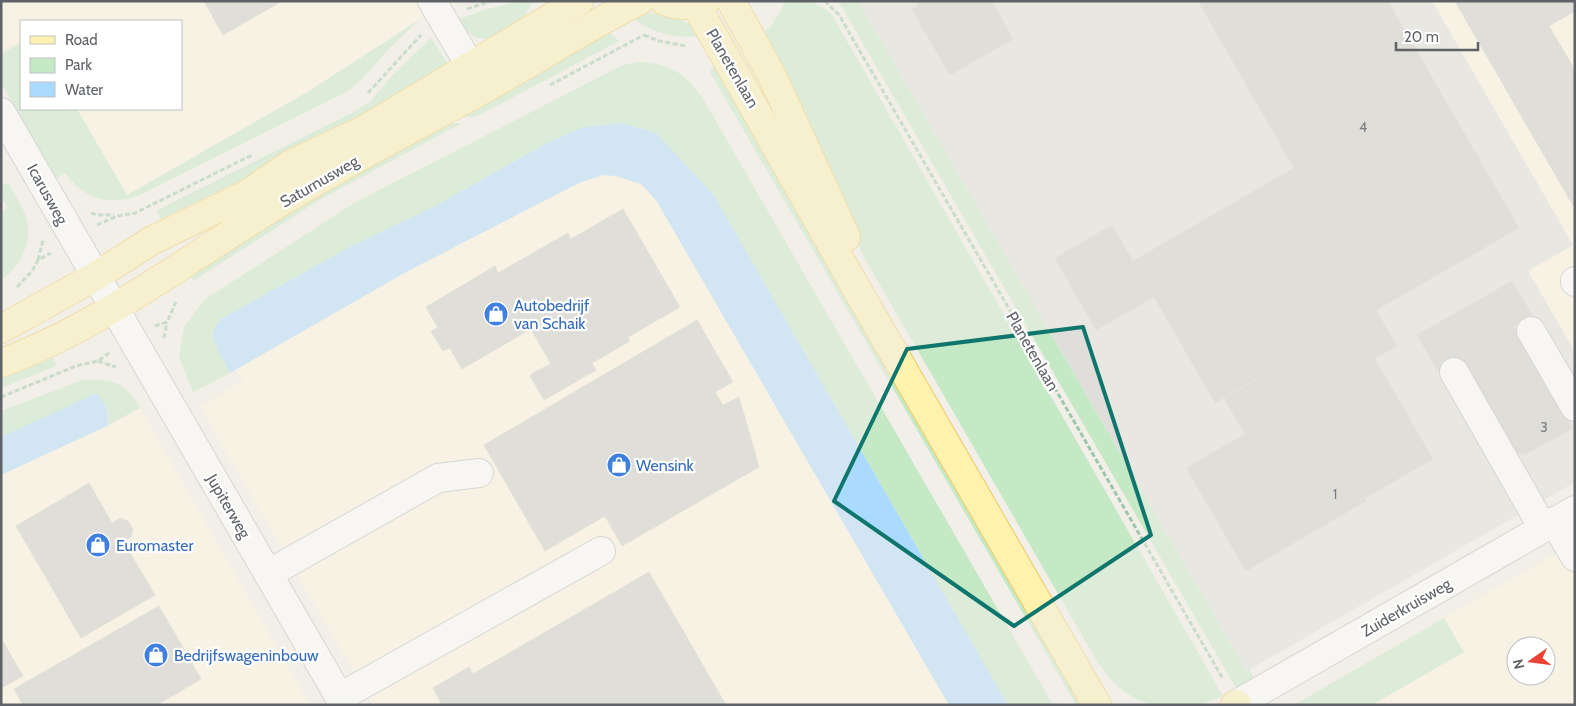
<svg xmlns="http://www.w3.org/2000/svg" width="1576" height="706" font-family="Cabin,sans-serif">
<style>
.commercial{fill:#fef7e0;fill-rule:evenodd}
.industrial{fill:#e0deda}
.green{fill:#c5e8c5}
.water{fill:#aadaff}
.building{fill:#cccac5;stroke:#d6d1c6}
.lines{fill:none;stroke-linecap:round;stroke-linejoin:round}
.minor-casing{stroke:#b5b8bc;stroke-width:30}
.major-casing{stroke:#f2c960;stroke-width:30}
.path{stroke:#9cc7a9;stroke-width:3;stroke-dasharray:5 2.5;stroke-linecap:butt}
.minor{stroke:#fff;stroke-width:28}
.major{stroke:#fff2af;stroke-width:28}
.marked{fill:none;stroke:#0f766e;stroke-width:4;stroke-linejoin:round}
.labels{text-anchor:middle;stroke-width:4.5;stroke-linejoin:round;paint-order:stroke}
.number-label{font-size:14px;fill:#7a7d7f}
.street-label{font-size:16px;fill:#5f6368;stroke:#fff}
.shop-label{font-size:16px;fill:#366cbe;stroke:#fff;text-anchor:start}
</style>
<rect width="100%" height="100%" fill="#f1efe8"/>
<g class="commercial">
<polygon points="1,1 447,1 309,91 127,195 82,182 41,109 181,109 181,21 21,21 21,75 1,40"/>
<polygon points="1432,1 1575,1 1575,352 1528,271 1573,245"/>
<polygon points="603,175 616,176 641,184 656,200 949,705 373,705 200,407 243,381 236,369 406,272 581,182"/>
<polygon points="140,408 310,705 1,705 1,475 107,426"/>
<path d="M1575,543V705H1294L1444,618ZM1516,646H1546V676H1516Z"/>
</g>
<polygon class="industrial" points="858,1 1432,1 1573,245 1528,271 1575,352 1575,482 1247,671"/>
<g class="green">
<path d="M520,1H533C529,8 525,16 521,22C509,36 484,47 468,32C465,29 462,23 460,19L487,9Z"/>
<path d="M786,1C806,1 817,0 832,15L1223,696L1200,705H1152L1136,699L1123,691L1110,679L1098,663L864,257L782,79L760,37L772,25Z"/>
<polygon points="837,1 858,1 1246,670 1249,669 1254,678 1236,688 843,9"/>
<path d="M642,13C660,13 692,18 701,36C674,39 652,33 631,17Z"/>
<path d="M419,20L387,51L363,78L348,91L137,196C106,206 85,199 65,173L56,179L1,83V54L21,42V109H77L127,195L309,91Z"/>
<polygon points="608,31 619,41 476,117 461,116"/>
<polygon points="431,38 450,67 278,162 161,219 157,210 352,113 371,101 390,78"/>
<path d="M639,62C669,63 685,73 702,97L1053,705H1008L713,194L621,123L583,127L545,144L437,205L346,249L221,319L212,333L218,351L230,373L193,392L179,357L184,327L204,300L356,202L613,70L624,65Z"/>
<polygon points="719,64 1089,705 1076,705 710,72 711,69"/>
<polygon points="459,123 460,124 321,199 193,281 189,274 279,215 446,124"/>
<path d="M8,183C14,193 21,203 25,214C34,239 22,266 1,280V212L8,208L1,197V186Z"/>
<polygon points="53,358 56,366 1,388 1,379"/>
<path d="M83,380C113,379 125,382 140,408L107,426L109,418L41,420L1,437V411Z"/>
<polygon points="1444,618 1464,652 1372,705 1294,705"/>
</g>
<g class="water">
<polygon points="621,123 656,133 713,194 1008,705 949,705 656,200 641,184 616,176 603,175 581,182 406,272 230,373 218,351 212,333 221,319 346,249 437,205 545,144 583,127"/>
<path d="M97,393C105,405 110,412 107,426L1,475V437Z"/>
</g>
<g class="building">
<polygon points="204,1 282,1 223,35"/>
<polygon points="916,1 992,1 1013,39 950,75 912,10 918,6"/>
<polygon points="1198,1 1388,1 1519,228 1215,403 1154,297 1096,330 1055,258 1112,225 1133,261 1294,168"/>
<polygon points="1458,1 1575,1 1575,11 1549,26 1575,70 1575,209 1456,3"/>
<polygon points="623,209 680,307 628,337 630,341 592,363 596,370 544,400 530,376 534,372 551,364 531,329 462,369 450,348 443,351 431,331 438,328 426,307 495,266 498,273 568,233 571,239"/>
<polygon points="1512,281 1533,316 1514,327 1573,428 1526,454 1513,452 1457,360 1438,371 1417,335"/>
<polygon points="1376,310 1397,346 1245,434 1224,399"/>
<polygon points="697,320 733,382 715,392 723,405 739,397 759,467 622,546 605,516 545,551 484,445"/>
<polygon points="1375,359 1433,459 1365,498 1366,501 1246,571 1186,468"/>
<polygon points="89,483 112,523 120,518 128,521 133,529 131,537 123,541 155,595 81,638 16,526"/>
<polygon points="649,572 726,705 442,705 433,688 469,667 473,674"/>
<polygon points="159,606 201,679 157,705 23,705 14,689"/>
<polygon points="1,638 23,676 1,688"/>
</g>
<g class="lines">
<defs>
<g id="minor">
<polyline points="432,1 482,86"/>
<polyline points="1,112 344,705"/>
<polyline points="1575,281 1575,282"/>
<polyline points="1531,331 1575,407"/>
<polyline points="1454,372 1543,528"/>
<polyline points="1554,521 1575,557"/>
<polyline points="268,574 438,478 479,473"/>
<polyline points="340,697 601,551"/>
<polyline points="1237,704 1575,510"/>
</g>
<g id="major">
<path d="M664,1C679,7 692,6 706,1"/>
<polyline points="731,1 773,78 846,237"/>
<polyline points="696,5 859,293 1097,705"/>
<polyline points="1,329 96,276 151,241 249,193 291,164 364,130 579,1"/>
<path d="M1,363C96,328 178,266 263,213C335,168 410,130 484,89C536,60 586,27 639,1"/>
<polyline points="1235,705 1237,704"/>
</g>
</defs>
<use href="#minor" class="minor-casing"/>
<use href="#major" class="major-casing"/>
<g class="path">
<polyline points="825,1 839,15 1223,679"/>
<polyline points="467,9 491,1"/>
<polyline points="644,35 659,41 686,46"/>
<polyline points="550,85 644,35"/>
<polyline points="368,93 421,35"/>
<polyline points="91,213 98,215 114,215"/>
<polyline points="97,225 117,216 135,213 252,155"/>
<polyline points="38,260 43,240"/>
<polyline points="17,287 32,271 38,260 51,253"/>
<polyline points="155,326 167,322 176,302"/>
<polyline points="164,338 167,322"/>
<polyline points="98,361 116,367"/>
<polyline points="1,397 76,366 98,361 109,353"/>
</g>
<use href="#minor" class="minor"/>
<use href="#major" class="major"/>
</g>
<path d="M0 0H1576V706H0ZM1083,327L1151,535L1014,626L834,501L907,349Z" fill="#f1efe8" fill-opacity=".55" fill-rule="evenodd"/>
<path class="marked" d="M1083,327L1151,535L1014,626L834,501L907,349Z"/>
<defs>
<symbol id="shop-disc" viewBox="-11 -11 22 22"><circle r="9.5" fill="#3f7fe0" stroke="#fff"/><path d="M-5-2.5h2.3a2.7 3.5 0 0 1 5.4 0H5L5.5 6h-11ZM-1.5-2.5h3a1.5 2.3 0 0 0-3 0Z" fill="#fff"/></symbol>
</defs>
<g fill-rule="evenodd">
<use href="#shop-disc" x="482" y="300" width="28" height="28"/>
<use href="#shop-disc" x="605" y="451" width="28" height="28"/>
<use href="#shop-disc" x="84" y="531" width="28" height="28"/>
<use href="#shop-disc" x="142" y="641" width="28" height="28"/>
</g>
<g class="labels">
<g class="number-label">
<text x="1363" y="132">4</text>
<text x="1544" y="432">3</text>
<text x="1335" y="499">1</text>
</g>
<g class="street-label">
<text transform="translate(733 68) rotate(60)" y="6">Planetenlaan</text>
<text transform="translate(319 181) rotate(-30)" y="6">Saturnusweg</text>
<text transform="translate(48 194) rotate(61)" y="6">Icarusweg</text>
<text transform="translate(1033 351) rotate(60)" y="6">Planetenlaan</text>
<text transform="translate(229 506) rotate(60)" y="6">Jupiterweg</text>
<text transform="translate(1406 607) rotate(-30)" y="6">Zuiderkruisweg</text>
</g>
<g class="shop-label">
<text x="514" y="311">Autobedrijf<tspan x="514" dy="18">van Schaik</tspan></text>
<text x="636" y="471">Wensink</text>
<text x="116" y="551">Euromaster</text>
<text x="174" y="661">Bedrijfswageninbouw</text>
</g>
</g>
<rect width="1576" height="706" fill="none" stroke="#5f6368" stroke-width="5"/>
<rect x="20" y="20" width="162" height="90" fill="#ffffff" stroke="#bfc1c3"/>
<rect x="30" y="36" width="25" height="8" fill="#fff2af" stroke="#bfc1c3"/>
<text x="65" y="45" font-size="15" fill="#5f6368">Road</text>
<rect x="30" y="58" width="25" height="15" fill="#c5e8c5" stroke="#bfc1c3"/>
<text x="65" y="70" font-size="15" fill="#5f6368">Park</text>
<rect x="30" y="82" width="25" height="15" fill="#aadaff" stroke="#bfc1c3"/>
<text x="65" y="95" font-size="15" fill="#5f6368">Water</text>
<g transform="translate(1531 661) rotate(256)"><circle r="24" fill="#ffffff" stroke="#bfc1c3"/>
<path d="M0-4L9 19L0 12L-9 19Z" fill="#ea4335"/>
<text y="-8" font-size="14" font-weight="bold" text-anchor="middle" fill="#5f6368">N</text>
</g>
<path d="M1396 42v8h82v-8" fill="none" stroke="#5f6368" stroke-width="2.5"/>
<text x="1404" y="42" font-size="15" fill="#5f6368" stroke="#ffffff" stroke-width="4" paint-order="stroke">20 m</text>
</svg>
